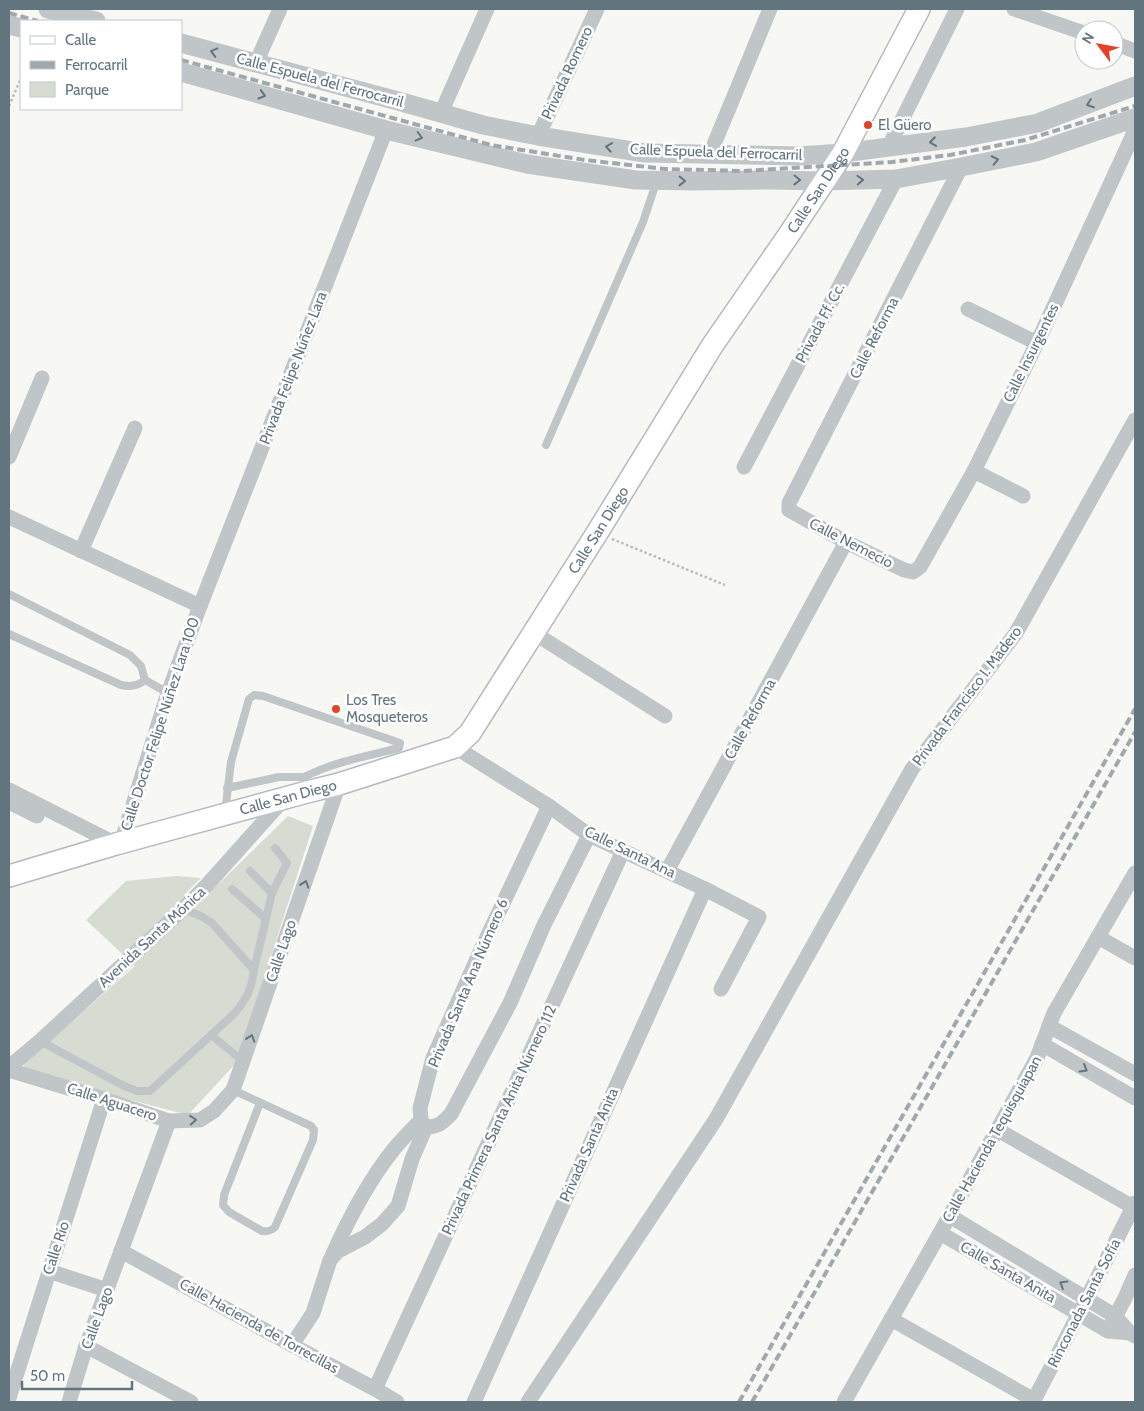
<svg xmlns="http://www.w3.org/2000/svg" width="1144" height="1411" font-family="Cabin,sans-serif">
<style>
.green{fill:#d7dcd3}
.lines{fill:none;stroke-linecap:round;stroke-linejoin:round}
.secondary-casing{stroke:#b3b9bd;stroke-width:24}
.path{stroke:#b8bcbf;stroke-width:2.5;stroke-dasharray:2.5 2.5;stroke-linecap:butt}
.service{stroke:#c0c5c8;stroke-width:8}
.minor{stroke:#c0c5c8;stroke-width:15}
.tertiary{stroke:#c0c5c8;stroke-width:19}
.secondary{stroke:#fff;stroke-width:21}
.rail{stroke:#9fa8ac;stroke-width:4;stroke-dasharray:8 4;stroke-linecap:butt}
.oneway{stroke:#62757f}
.poi-dot{fill:#e44227;stroke:#fff;stroke-width:2}
.labels{text-anchor:middle;stroke-width:5;stroke-linejoin:round;paint-order:stroke}
.street-label{font-size:15px;fill:#62757f;stroke:#fff}
.poi-label{font-size:15px;fill:#62757f;stroke:#fff;text-anchor:start}
</style>
<rect width="100%" height="100%" fill="#f7f7f4"/>
<path class="green" d="M288 816 313 826 237 1062 188 1115 27 1073 23 1064 135 966 86 920 126 881 176 876 201 878 184 895 196 906Z"/>
<g class="lines">
<defs>
<g id="secondary">
<path id="s1" d="M9 876 116 844 307 792 339 784 455 747 470 733 597 533 712 346 788 236 843 153 919 9"/>
</g>
</defs>
<use href="#secondary" class="secondary-casing"/>
<g class="path">
<path d="M9 106 21 78"/>
<path d="M612 539 725 585"/>
</g>
<g class="service">
<path d="M546 445 643 222 657 180"/>
<path d="M9 594 130 655 141 666 145 680 168 693"/>
<path d="M9 634 121 685C130 687 138 686 145 680"/>
<path d="M227 788 279 777H304"/>
<path d="M225 813 231 762 249 699 254 695 263 696 400 743 399 748C367 756 334 762 304 777L306 790"/>
<path d="M250 871 272 893"/>
<path d="M232 889 265 918"/>
<path d="M254 970 272 893 287 863 275 848"/>
<path d="M211 1035 243 1061"/>
<path d="M40 1041 122 1085 137 1091H150L235 1013C247 998 252 988 254 970L212 923 201 916 183 909"/>
<path d="M233 1090 311 1126 314 1130 313 1140 275 1227C271 1231 268 1232 262 1231L229 1212 223 1205 224 1195 260 1103"/>
</g>
<g class="minor">
<path d="M1014 9 1084 33"/>
<path d="M1114 43 1135 51"/>
<path d="M256 63 280 9"/>
<path d="M441 113 487 9"/>
<path d="M538 136 597 9"/>
<path d="M888 148 957 9"/>
<path d="M710 154 770 9"/>
<path d="M961 167 789 503V510L846 542 904 570 913 572 920 567 974 471 1037 343 1132 137 1135 127"/>
<path d="M968 309 1037 343"/>
<path d="M9 457 42 378"/>
<path d="M744 467 896 179"/>
<path d="M974 471 1023 496"/>
<path d="M9 517 200 606"/>
<path d="M81 551 135 428"/>
<path d="M534 633 665 716"/>
<path d="M455 747 549 806 589 835 705 889 759 917 721 989"/>
<path d="M9 790 116 844"/>
<path d="M9 802 37 816"/>
<path d="M121 843 168 693 200 606 386 130"/>
<path d="M667 871 846 542"/>
<path d="M1098 937 1135 958"/>
<path d="M1049 1026 1135 1074"/>
<path d="M1042 1044 1135 1098"/>
<path d="M9 1067 40 1041 183 909 207 885 284 799"/>
<path d="M9 1070 104 1099 169 1121 200 1120 214 1111 233 1090 339 784"/>
<path d="M426 1127C439 1127 442 1123 451 1114L510 1003 544 925 589 835"/>
<path d="M998 1130 1133 1207"/>
<path d="M950 1216 1115 1316 1130 1333"/>
<path d="M940 1233 1108 1331 1130 1333 1135 1336"/>
<path d="M121 1251 292 1345 375 1389 397 1402"/>
<path d="M332 1256C349 1218 368 1181 394 1149 403 1138 412 1129 421 1120"/>
<path d="M49 1271 107 1290"/>
<path d="M891 1319 1034 1400"/>
<path d="M1111 1325 1125 1298 1135 1275"/>
<path d="M292 1345 313 1313 330 1260 338 1251 365 1237 382 1224 398 1206 412 1159 426 1127 421 1120 420 1108 433 1058 480 952 549 806"/>
<path d="M86 1346 191 1402"/>
<path d="M375 1389 623 851"/>
<path d="M9 1398 104 1099"/>
<path d="M69 1402 86 1346 169 1121"/>
<path d="M474 1402 705 889"/>
<path d="M528 1402 716 1119 912 769 1016 633 1135 420"/>
<path d="M844 1402 940 1233 1037 1058 1054 1013 1135 873"/>
<path d="M1033 1402 1087 1298 1135 1203"/>
</g>
<g class="tertiary">
<path d="M48 9 96 21"/>
<path d="M9 25 21 28"/>
<path d="M181 43 398 101 483 125 538 136 645 153 798 156 843 153 966 137 1038 123 1135 86"/>
<path d="M181 72 386 130 527 164 636 180 695 181 770 180 825 181 896 179 961 167 1036 152 1135 118"/>
</g>
<use href="#secondary" class="secondary"/>
<g class="rail">
<path d="M9 13 38 21"/>
<path d="M181 60 491 145 585 160 665 169 743 171 892 162 950 155 1025 140 1135 106"/>
<path d="M739 1402 1135 709"/>
<path d="M752 1402 1135 732"/>
</g>
</g>
<defs><path id="oneway-chevron" d="M-2-3.5L2.5 0L-2 3.5" fill="none" stroke-width="1.6" stroke-linecap="round" stroke-linejoin="round" transform="scale(1.25)"/></defs>
<g class="oneway">
<use href="#oneway-chevron" transform="translate(214 52) rotate(-165)"/>
<use href="#oneway-chevron" transform="translate(262 95) rotate(16)"/>
<use href="#oneway-chevron" transform="translate(1090 104) rotate(160)"/>
<use href="#oneway-chevron" transform="translate(419 137) rotate(14)"/>
<use href="#oneway-chevron" transform="translate(933 142) rotate(172)"/>
<use href="#oneway-chevron" transform="translate(609 147) rotate(-171)"/>
<use href="#oneway-chevron" transform="translate(995 160) rotate(-12)"/>
<use href="#oneway-chevron" transform="translate(797 180) rotate(1)"/>
<use href="#oneway-chevron" transform="translate(860 180) rotate(-2)"/>
<use href="#oneway-chevron" transform="translate(682 181) rotate(1)"/>
<use href="#oneway-chevron" transform="translate(305 884) rotate(-71)"/>
<use href="#oneway-chevron" transform="translate(251 1038) rotate(-71)"/>
<use href="#oneway-chevron" transform="translate(1084 1069) rotate(30)"/>
<use href="#oneway-chevron" transform="translate(193 1120) rotate(-4)"/>
<use href="#oneway-chevron" transform="translate(1063 1284) rotate(-149)"/>
</g>
<g class="poi-dot">
<circle cx="868" cy="125" r="5"/>
<circle cx="336" cy="709" r="5"/>
</g>
<g class="labels">
<g class="street-label">
<text transform="translate(567 73) rotate(-65)" y="5">Privada Romero</text>
<text transform="translate(320 80) rotate(15)" y="5">Calle Espuela del Ferrocarril</text>
<text transform="translate(716 152) rotate(2)" y="5">Calle Espuela del Ferrocarril</text>
<text dy="5" stroke="none"><textPath href="#s1" startOffset="1130">Calle San Diego</textPath></text>
<text transform="translate(820 323) rotate(-62)" y="5">Privada Ff. Cc.</text>
<text transform="translate(874 338) rotate(-63)" y="5">Calle Reforma</text>
<text transform="translate(1031 353) rotate(-64)" y="5">Calle Insurgentes</text>
<text transform="translate(293 368) rotate(-69)" y="5">Privada Felipe Núñez Lara</text>
<text dy="5" stroke="none"><textPath href="#s1" startOffset="725">Calle San Diego</textPath></text>
<text transform="translate(851 543) rotate(27)" y="5">Calle Nemecio</text>
<text transform="translate(967 696) rotate(-53)" y="5">Privada Francisco I. Madero</text>
<text transform="translate(750 719) rotate(-61)" y="5">Calle Reforma</text>
<text transform="translate(160 724) rotate(-72)" y="5">Calle Doctor Felipe Núñez Lara 100</text>
<text dy="5" stroke="none"><textPath href="#s1" startOffset="290">Calle San Diego</textPath></text>
<text transform="translate(630 852) rotate(26)" y="5">Calle Santa Ana</text>
<text transform="translate(152 937) rotate(-43)" y="5">Avenida Santa Mónica</text>
<text transform="translate(281 951) rotate(-71)" y="5">Calle Lago</text>
<text transform="translate(468 983) rotate(-67)" y="5">Privada Santa Ana Número 6</text>
<text transform="translate(112 1102) rotate(18)" y="5">Calle Aguacero</text>
<text transform="translate(499 1120) rotate(-65)" y="5">Privada Primera Santa Anita Número 112</text>
<text transform="translate(992 1139) rotate(-61)" y="5">Calle Hacienda Tequisquiapan</text>
<text transform="translate(589 1145) rotate(-66)" y="5">Privada Santa Anita</text>
<text transform="translate(56 1248) rotate(-72)" y="5">Calle Río</text>
<text transform="translate(1008 1272) rotate(30)" y="5">Calle Santa Anita</text>
<text transform="translate(1084 1303) rotate(-63)" y="5">Rinconada Santa Sofía</text>
<text transform="translate(97 1318) rotate(-70)" y="5">Calle Lago</text>
<text transform="translate(259 1326) rotate(29)" y="5">Calle Hacienda de Torrecillas</text>
</g>
<g class="poi-label">
<text x="878" y="130">El Güero</text>
<text x="346" y="705">Los Tres<tspan x="346" dy="17">Mosqueteros</tspan></text>
</g>
</g>
<rect width="1144" height="1411" fill="none" stroke="#62757f" stroke-width="20"/>
<rect x="20" y="20" width="162" height="90" fill="#ffffff" stroke="#c0c8cc"/>
<rect x="30" y="36" width="25" height="8" fill="#ffffff" stroke="#c0c8cc"/>
<text x="65" y="45" font-size="15" fill="#62757f">Calle</text>
<rect x="30" y="61" width="25" height="8" fill="#9fa8ac" stroke="#c0c8cc"/>
<text x="65" y="70" font-size="15" fill="#62757f">Ferrocarril</text>
<rect x="30" y="82" width="25" height="15" fill="#d7dcd3" stroke="#c0c8cc"/>
<text x="65" y="95" font-size="15" fill="#62757f">Parque</text>
<g transform="translate(1099 45) rotate(302)"><circle r="24" fill="#ffffff" stroke="#c0c8cc"/>
<path d="M0-4L9 19L0 12L-9 19Z" fill="#e44227"/>
<text y="-8" font-size="14" font-weight="bold" text-anchor="middle" fill="#62757f">N</text>
</g>
<path d="M22 1381v8h110v-8" fill="none" stroke="#62757f" stroke-width="2.5"/>
<text x="30" y="1381" font-size="15" fill="#62757f" stroke="#ffffff" stroke-width="4" paint-order="stroke">50 m</text>
</svg>
